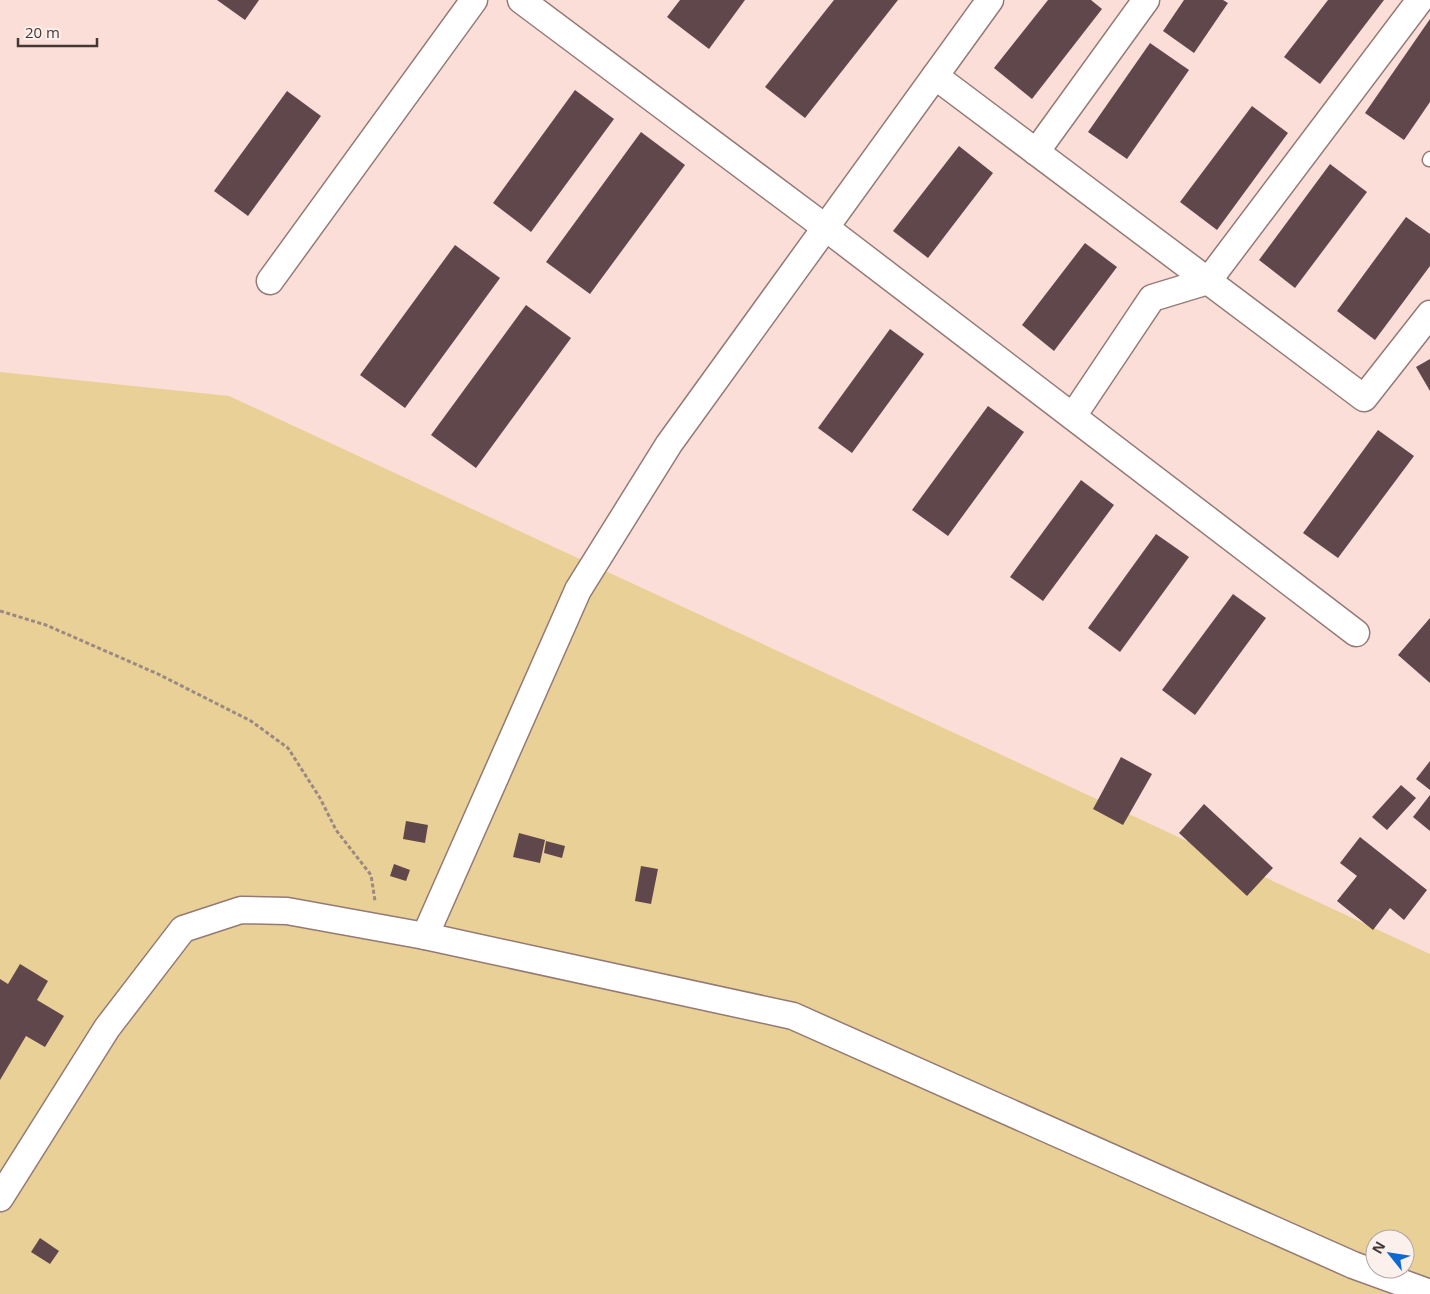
<svg xmlns="http://www.w3.org/2000/svg" width="1430" height="1294" font-family="'Open Sans',sans-serif">
<style>
.green{fill:#e9d096;fill-rule:evenodd}
.building{fill:#60474c}
.lines{fill:none;stroke-linecap:round;stroke-linejoin:round}
.service-casing{stroke:#947a74;stroke-width:15}
.minor-casing{stroke:#947a74;stroke-width:29}
.path{stroke:#9c8883;stroke-width:3;stroke-dasharray:4 2.5;stroke-linecap:butt}
.service{stroke:#fff;stroke-width:12}
.minor{stroke:#fff;stroke-width:26}
</style>
<rect width="100%" height="100%" fill="#fcded8"/>
<path class="green" d="M0 372 229 396 1430 954V1294H0ZM1375 1239H1405V1269H1375Z"/>
<g class="building">
<path d="M217 0H259L245 20Z"/>
<path d="M680 0H745L709 49 667 17Z"/>
<path d="M834 0H898L805 118 765 87Z"/>
<path d="M1048 0H1091L1102 9 1032 99 994 68Z"/>
<path d="M1184 0H1223L1228 3 1194 53 1163 31Z"/>
<path d="M1328 0H1384L1320 84 1284 57Z"/>
<path d="M1430 19V102L1404 140 1365 113Z"/>
<path d="M1150 43 1189 70 1127 159 1088 132Z"/>
<path d="M575 90 614 119 531 232 493 203Z"/>
<path d="M287 91 321 116 248 216 214 191Z"/>
<path d="M1252 106 1288 133 1217 230 1180 202Z"/>
<path d="M641 132 685 165 590 294 546 262Z"/>
<path d="M959 146 993 173 928 258 893 231Z"/>
<path d="M1330 164 1367 192 1295 288 1259 260Z"/>
<path d="M1406 217 1430 234V266L1375 340 1337 311Z"/>
<path d="M1085 243 1117 267 1054 351 1022 325Z"/>
<path d="M455 245 500 278 405 408 360 375Z"/>
<path d="M526 305 571 338 476 468 431 435Z"/>
<path d="M890 329 924 354 852 453 818 428Z"/>
<path d="M1430 359V391L1416 367Z"/>
<path d="M988 406 1024 432 948 536 912 510Z"/>
<path d="M1378 430 1414 456 1338 558 1303 533Z"/>
<path d="M1081 480 1114 505 1043 601 1010 577Z"/>
<path d="M1156 534 1189 557 1120 652 1088 628Z"/>
<path d="M1233 594 1266 618 1195 715 1162 690Z"/>
<path d="M1430 618V683L1398 655Z"/>
<path d="M1121 757 1152 774 1123 825 1093 809Z"/>
<path d="M1430 761V790L1416 779Z"/>
<path d="M1401 785 1416 798 1387 830 1372 817Z"/>
<path d="M1430 795V831L1413 817Z"/>
<path d="M1204 804 1273 868 1247 896 1179 833Z"/>
<path d="M406 821 428 825 425 843 403 839Z"/>
<path d="M519 833 545 840 540 863 513 857Z"/>
<path d="M1360 837 1427 890 1404 920 1390 908 1373 930 1337 901 1357 876 1340 863Z"/>
<path d="M546 841 565 846 562 858 544 853Z"/>
<path d="M394 864 410 870 406 881 390 876Z"/>
<path d="M641 866 658 869 651 904 635 901Z"/>
<path d="M20 964 48 981 37 1000 64 1016 45 1047 26 1036 0 1080V979L8 984Z"/>
<path d="M40 1238 59 1251 50 1264 31 1252Z"/>
</g>
<g class="lines">
<defs>
<path id="service" d="M1429 160 1430 158"/>
<g id="minor">
<path d="M521 0 826 228 1356 633"/>
<path d="M935 76 1364 398 1430 314"/>
<path d="M1036 152 1146 0"/>
<path d="M270 281 474 0"/>
<path d="M1073 416 1152 298 1208 281 1420 0"/>
<path d="M425 936 578 590 669 444 990 0"/>
<path d="M0 1198 107 1028 183 929 241 910 287 911 425 936 793 1016 1353 1265 1430 1293"/>
</g>
</defs>
<use href="#service" class="service-casing"/>
<use href="#minor" class="minor-casing"/>
<path class="path" d="M0 611 46 625 158 674 251 721 288 748 320 798 336 830 371 875 375 901"/>
<use href="#service" class="service"/>
<use href="#minor" class="minor"/>
</g>
<g transform="translate(1390 1254) rotate(300)"><circle r="24" fill="#fcf0ed" stroke="#b2a6a3"/>
<path d="M0-4L9 19L0 12L-9 19Z" fill="#0e68d1"/>
<text y="-8" font-size="14" font-weight="bold" text-anchor="middle" fill="#433835">N</text>
</g>
<path d="M18 38v8h79v-8" fill="none" stroke="#433835" stroke-width="2.5"/>
<text x="25" y="38" font-size="15" fill="#433835" stroke="#fcf0ed" stroke-width="4" paint-order="stroke">20 m</text>
</svg>
